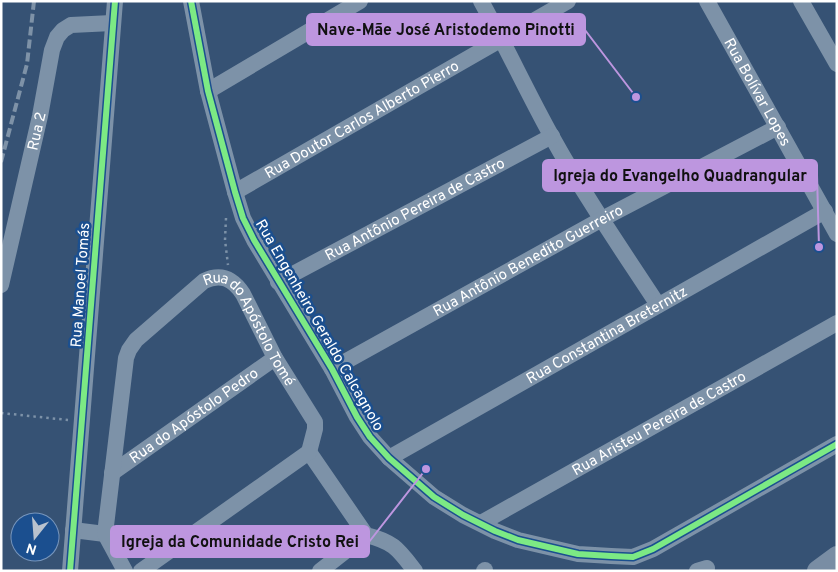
<svg xmlns="http://www.w3.org/2000/svg" width="838" height="572" font-family="Overpass,sans-serif">
<style>
.lines{fill:none;stroke-linecap:round;stroke-linejoin:round}
.path{stroke:#7d92a8;stroke-width:2.5;stroke-dasharray:2.5 4;stroke-linecap:butt}
.street{stroke:#7d92a8;stroke-width:16}
.secondary{stroke:#798da4;stroke-width:22}
.rail{stroke:#7e92a7;stroke-width:4;stroke-dasharray:9 4;stroke-linecap:butt}
.cycleway-casing{stroke:#1b4f8f;stroke-width:9}
.cycleway{stroke:#7ce984;stroke-width:6}
.labels{text-anchor:middle;stroke-width:5;stroke-linejoin:round;paint-order:stroke}
.street-label{font-size:15px;fill:#fff;stroke:#1b4f8f}
.leader{fill:none;stroke:#bd96df;stroke-width:2}
.callout-dot{fill:#bd96df;stroke:#1b4f8f;stroke-width:2}
.callout{fill:#bd96df;stroke:#bd96df;stroke-width:2}
.callout-label{font-size:16px;text-anchor:middle;font-weight:bold;fill:#111}
</style>
<rect width="100%" height="100%" fill="#365274"/>
<g class="lines">
<g class="path">
<path d="M226 218 225 240 228 265"/>
<path d="M1 413 68 420"/>
</g>
<g class="street">
<path d="M191 1 208 91 235 192 243 218 254 240 332 369 357 417 370 437 389 458 434 497 463 515 495 531 518 540 578 554 611 556 633 557 653 549 837 444"/>
<path d="M481 1C506 46 527 92 552 137 584 195 622 250 658 305"/>
<path id="s1" d="M707 1 837 234"/>
<path d="M801 1 837 64"/>
<path d="M208 91 360 1"/>
<path id="s2" d="M235 192 568 1"/>
<path id="s3" d="M278 282 552 136"/>
<path id="s4" d="M1 285 40 116 52 50 57 37 63 30 71 25 112 23"/>
<path id="s5" d="M332 369 602 219 778 127"/>
<path d="M309 452 366 535C394 542 398 549 415 571"/>
<path id="s6" d="M389 458 825 211"/>
<path id="s7" d="M112 473 275 358"/>
<path id="s8" d="M481 523 837 323"/>
<path d="M73 530 105 534"/>
<path d="M70 571 115 1"/>
<path id="s9" d="M125 571 105 534 126 358 129 350 136 340 204 281C221 273 233 279 243 294L275 358 315 422V429L309 452"/>
<path d="M141 571 309 452"/>
<path d="M320 571 366 535"/>
<path d="M484 571 485 570"/>
<path d="M697 571 707 568"/>
</g>
<path class="secondary" d="M818 571 837 557"/>
<path class="rail" d="M1 162 27 64 34 1"/>
<defs>
<g id="cycleway">
<path d="M191 1 208 91 235 192 243 218 254 240 332 369 357 417 370 437 389 458 434 497 463 515 495 531 518 540 578 554 611 556 633 557 653 549 837 444"/>
<path d="M70 571 115 1"/>
</g>
</defs>
<use href="#cycleway" class="cycleway-casing"/>
<use href="#cycleway" class="cycleway"/>
</g>
<g class="labels">
<g class="street-label">
<text dy="5" stroke="none"><textPath href="#s1" startOffset="104">Rua Bolívar Lopes</textPath></text>
<text dy="5" stroke="none"><textPath href="#s2" startOffset="146">Rua Doutor Carlos Alberto Pierro</textPath></text>
<text dy="5" stroke="none"><textPath href="#s4" startOffset="158">Rua 2</textPath></text>
<text dy="5" stroke="none"><textPath href="#s3" startOffset="155">Rua Antônio Pereira de Castro</textPath></text>
<text dy="5" stroke="none"><textPath href="#s5" startOffset="224">Rua Antônio Benedito Guerreiro</textPath></text>
<text transform="translate(80 285) rotate(-86)" y="5">Rua Manoel Tomás</text>
<text transform="translate(320 325) rotate(60)" y="5">Rua Engenheiro Geraldo Calcagnolo</text>
<text dy="5" stroke="none"><textPath href="#s6" startOffset="250">Rua Constantina Breternitz</textPath></text>
<text dy="5" stroke="none"><textPath href="#s9" startOffset="404">Rua do Apóstolo Tomé</textPath></text>
<text dy="5" stroke="none"><textPath href="#s7" startOffset="100">Rua do Apóstolo Pedro</textPath></text>
<text dy="5" stroke="none"><textPath href="#s8" startOffset="204">Rua Aristeu Pereira de Castro</textPath></text>
</g>
</g>
<path class="leader" d="M636 97L585 30M819 247L817 175M426 469L369 542"/>
<g class="callout-dot">
<circle cx="636" cy="97" r="5"/>
<circle cx="819" cy="247" r="5"/>
<circle cx="426" cy="469" r="5"/>
</g>
<g class="callout">
<rect x="307" y="14" width="278" height="31" rx="5"/>
<rect x="543" y="160" width="274" height="31" rx="5"/>
<rect x="111" y="526" width="258" height="31" rx="5"/>
</g>
<g class="callout-label">
<text x="446" y="35">Nave-Mãe José Aristodemo Pinotti</text>
<text x="680" y="181">Igreja do Evangelho Quadrangular</text>
<text x="240" y="547">Igreja da Comunidade Cristo Rei</text>
</g>
<rect width="838" height="572" fill="none" stroke="#ffffff" stroke-width="5"/>
<g transform="translate(35 537) rotate(197)"><circle r="24" fill="#1b4f8f" stroke="#7695bc"/>
<path d="M0-4L9 19L0 12L-9 19Z" fill="#b9c2ce"/>
<text y="-8" font-size="14" font-weight="bold" text-anchor="middle" fill="#ffffff">N</text>
</g>
</svg>
